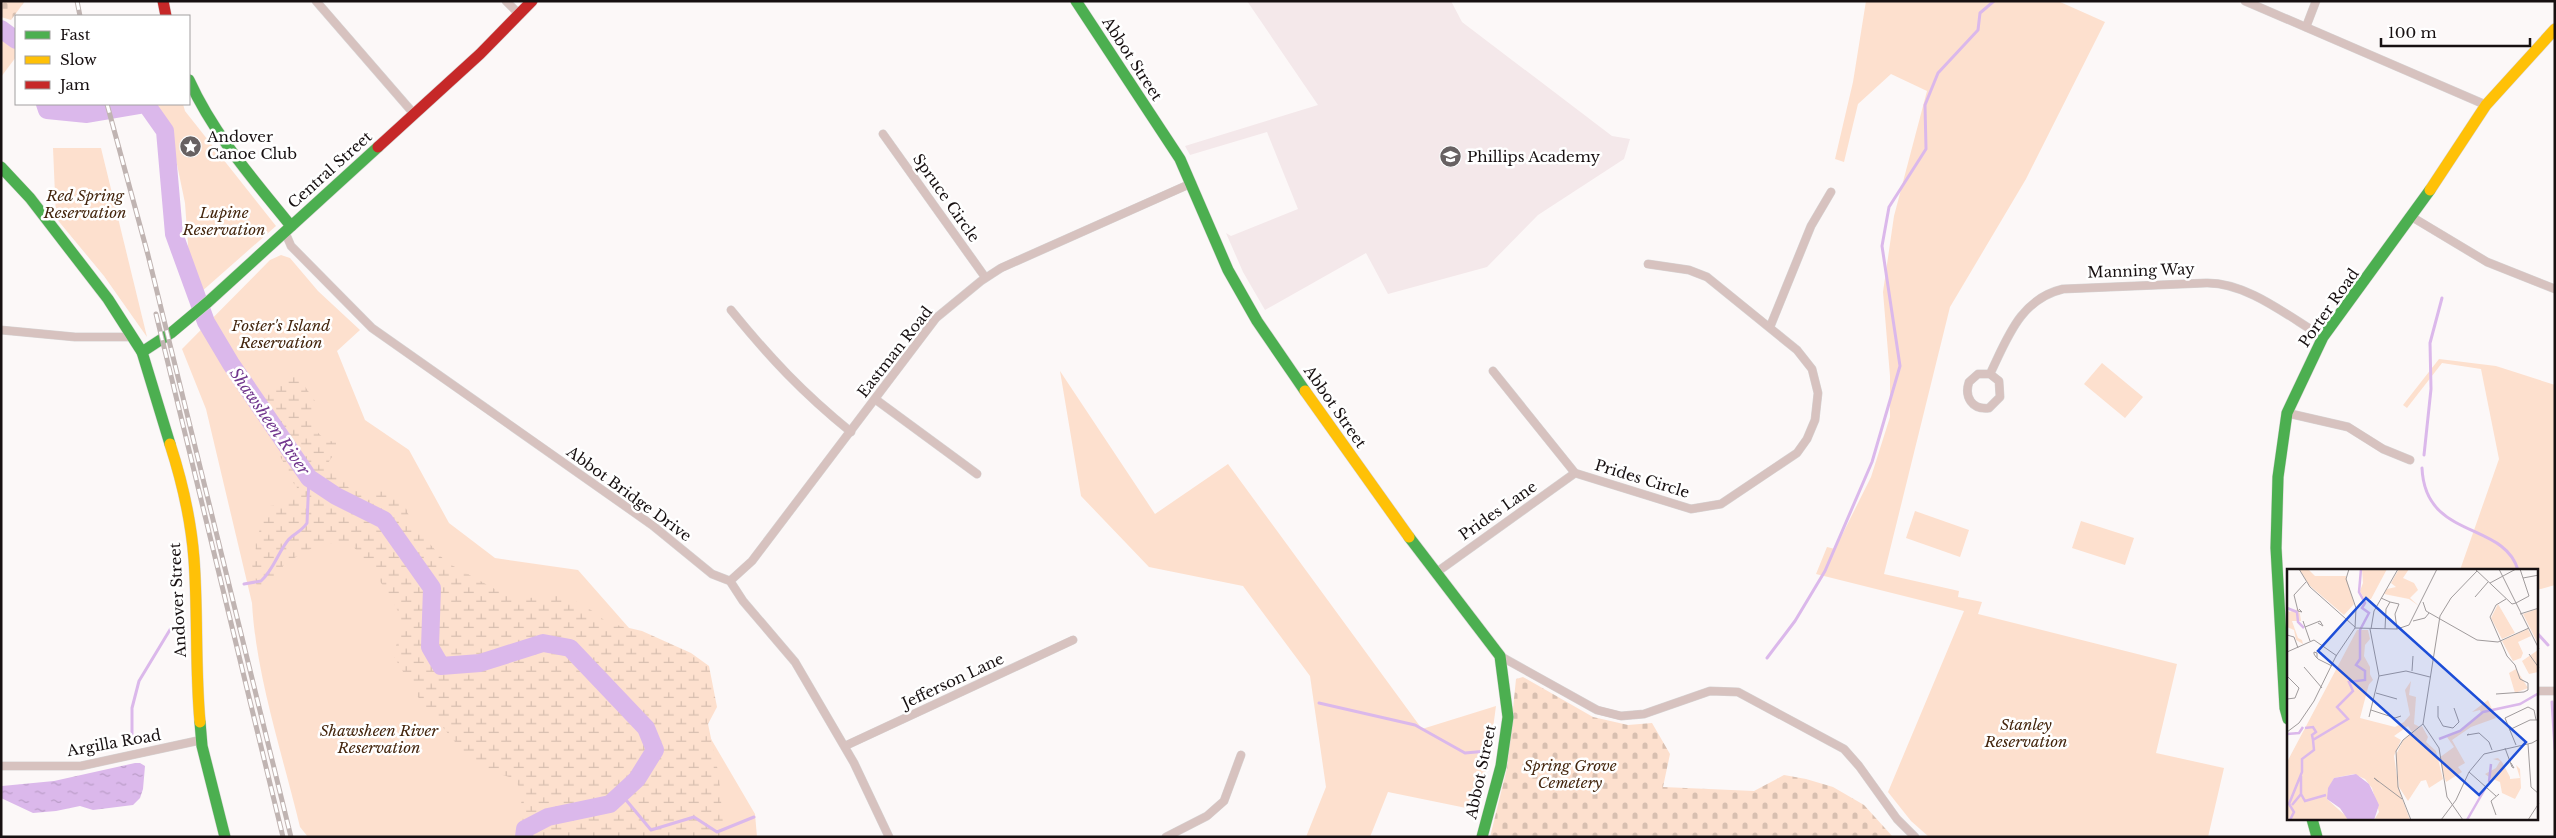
<svg xmlns="http://www.w3.org/2000/svg" width="2556" height="838" font-family="'Libre Baskerville',serif">
<style>
.built{fill:#f4e8ea}
.green{fill:#fde0ce}
.wetland{fill:url(#wetland-marsh)}
.cemetery{fill:url(#cemetery-stones)}
.water{fill:url(#water-ripples)}
.lines{fill:none;stroke-linecap:round;stroke-linejoin:round}
.stream{stroke:#dbb8eb;stroke-width:3}
.river{stroke:#dbb8eb;stroke-width:18}
.street-casing{stroke:#d7d4d4;stroke-width:9}
.fast-casing{stroke:#d7d4d4;stroke-width:12}
.slow-casing{stroke:#d7d4d4;stroke-width:12}
.jam-casing{stroke:#d7d4d4;stroke-width:12}
.street{stroke:#d7c2bf;stroke-width:8}
.fast{stroke:#4caf50;stroke-width:11}
.slow{stroke:#ffc107;stroke-width:11}
.jam{stroke:#c62828;stroke-width:11}
.rail-casing{stroke:#c0b4b2;stroke-width:5}
.rail{stroke:#fff;stroke-width:3;stroke-dasharray:9;stroke-linecap:butt}
.labels{text-anchor:middle;stroke-width:5;stroke-linejoin:round;paint-order:stroke}
.street-label{font-size:15px;fill:#171011;stroke:#fff}
.poi-label{font-size:15px;fill:#171011;stroke:#fff;text-anchor:start}
.park-label{font-size:15px;font-style:italic;fill:#44260e;stroke:#fff}
.water-label{font-size:16px;font-style:italic;fill:#72378e;stroke:#fff}
.inset-river{fill:none;stroke:#dbb8eb;stroke-width:2.5}
.inset-road{fill:none;stroke:#a09b9c;stroke-width:1}
.view{fill:#1d4ed8;fill-opacity:0.15;stroke:#1d4ed8;stroke-width:2.5}
.inset-edge{fill:none;stroke:#171011;stroke-width:2.5}
</style>
<defs>
<pattern id="wetland-marsh" width="20" height="14" patternUnits="userSpaceOnUse" patternTransform="scale(1.25)"><rect width="20" height="14" fill="#fde0ce"/><path d="M1 5h8M5 5V1M11 12h8M15 12V8" fill="none" stroke="#d8bfb0"/></pattern>
<pattern id="cemetery-stones" width="16" height="16" patternUnits="userSpaceOnUse" patternTransform="scale(1.25)"><rect width="16" height="16" fill="#fde0ce"/><path d="M2 7V4a2 2 0 0 1 4 0v3zM10 15v-3a2 2 0 0 1 4 0v3z" fill="#d8bfb0"/></pattern>
<pattern id="water-ripples" width="26" height="14" patternUnits="userSpaceOnUse" patternTransform="scale(1.25)"><rect width="26" height="14" fill="#dbb8eb"/><path d="M2 4q2-2 4 0t4 0M15 11q2-2 4 0t4 0" fill="none" stroke="#bb9dc8"/></pattern>
</defs>
<rect width="100%" height="100%" fill="#fcf8f8"/>
<path class="built" d="M1247 1H1451L1462 22 1612 136 1630 139 1624 159 1538 215 1487 267 1388 294 1366 253 1265 310 1243 272 1226 233 1231 236 1298 209 1267 132 1190 155 1185 146 1318 105Z"/>
<g class="green">
<path d="M1866 1H2058L2105 22 2026 179 1950 307 1884 574 1959 591 1958 597 1982 602 1978 614 2177 664 2156 753 2224 768 2208 837H1929L1911 821 1888 792 1964 611 1816 574 1827 547 1835 549 1871 477 1890 417V376L1883 292 1894 216 1927 91 1891 74 1858 104 1844 162 1835 159 1853 82Z"/>
<path d="M1 36 14 42 16 57 1 77Z"/>
<path d="M150 104H183L185 111 276 226 192 300 185 203 169 126Z"/>
<path d="M53 148H101L147 337 104 276 56 218Z"/>
<path d="M281 255 290 258 318 291 360 330 337 351 365 420 409 450 449 523 495 558 578 570 680 686 755 814 757 837H308L300 827C283 756 256 676 252 603L206 409 182 349 270 260Z"/>
<path d="M2439 359 2496 366 2555 385V585L2537 590V570H2460L2499 459 2481 369 2442 363 2407 408 2403 405Z"/>
<path d="M2102 363 2143 397 2125 418 2084 384Z"/>
<path d="M1060 371 1155 514 1228 464 1422 729 1496 706 1489 758 1476 810 1388 792 1370 837H1306L1326 787 1310 676 1243 586 1149 567 1081 496Z"/>
<path d="M1915 511 1969 530 1960 557 1906 538Z"/>
<path d="M2081 521 2134 538 2125 565 2072 548Z"/>
</g>
<path class="wetland" d="M297 375 315 401 309 420C316 431 322 441 336 442V451L328 463 334 472 341 476 349 488 395 493 403 500 412 524 446 562 502 593 529 598 564 595 591 610 608 623 642 631 691 653 709 666 717 707 708 724 719 776 724 837H529L520 813 522 797 516 779 489 771 469 759 418 697 393 655C396 645 402 631 401 621 400 605 360 552 348 541L318 545 285 563C281 571 266 587 257 587L251 560 256 554 255 536 259 533 261 517 270 506C285 504 293 504 297 487L288 477 287 469 254 408C266 394 278 380 297 375Z"/>
<g class="cemetery">
<path d="M1 1H25L11 20 1 17Z"/>
<path d="M1523 677 1593 717 1628 725 1652 723 1670 754 1663 787 1754 791 1784 775 1806 779 1833 787 1864 805 1893 837H1490L1507 768 1516 679Z"/>
</g>
<path class="water" d="M135 763H140L145 766 143 789 140 798 133 805 93 810 80 806 56 811 33 813 1 798 2 786 54 781Z"/>
<g class="lines">
<g class="stream">
<path d="M2424 455 2431 389 2430 343 2442 298"/>
<path d="M2422 468C2425 540 2504 521 2518 570"/>
<path d="M244 584 261 581C274 569 278 552 289 539 295 533 302 531 307 523L309 478"/>
<path d="M2537 633 2548 645"/>
<path d="M1767 658 1795 621 1825 571 1872 462 1900 366 1882 246 1889 207 1926 149 1925 105 1938 73 1978 30 1980 13 1994 1"/>
<path d="M2552 702 2555 749"/>
<path d="M1319 703 1415 725 1465 753 1487 751"/>
<path d="M132 738V708L139 681 171 628"/>
<path d="M621 794 651 830 694 817 717 832 754 817"/>
</g>
<g class="river">
<path d="M1 29 16 40"/>
<path d="M45 104 47 110 87 114 146 104 165 131 174 234 206 322 231 364 309 478 336 496 384 520 432 588 430 647 441 666 480 663 543 643 570 648 646 728 655 750 637 779 610 804 548 817 525 829 524 837"/>
</g>
<defs>
<g id="street">
<path d="M316 1 414 114"/>
<path d="M506 1 520 15"/>
<path d="M2245 1 2486 105"/>
<path d="M2306 27 2316 1"/>
<path d="M883 134 985 277"/>
<path d="M2412 217 2487 262 2555 289"/>
<path d="M285 232 291 246 372 328 652 525 712 574 730 581 743 601 795 662 854 763 889 837"/>
<path d="M731 310C770 358 803 393 851 432"/>
<path d="M1770 327 1811 226 1831 192"/>
<path d="M1 330 75 337H133"/>
<path d="M1493 371 1575 473 1691 509 1721 504 1797 453 1807 439 1815 420 1818 393 1812 369 1797 350 1707 277 1689 270 1648 264"/>
<path d="M1990 374 1999 381 2000 397 1989 408C1972 410 1964 397 1969 382L1978 374H1990C2007 339 2020 299 2063 289L2206 283C2247 282 2289 317 2323 337"/>
<path d="M875 399 977 474"/>
<path d="M2287 413 2348 427 2383 449 2410 460"/>
<path d="M1437 572 1575 473"/>
<path d="M730 581 752 561 936 318 981 281 1001 268 1192 183"/>
<path d="M1500 656 1597 710 1621 716 1644 714 1710 691 1738 692 1844 749 1859 766 1897 819 1915 837"/>
<path d="M2537 691H2555"/>
<path d="M845 746 1073 640"/>
<path d="M1 766H81L201 740"/>
<path d="M1166 837 1207 816 1224 801 1241 755"/>
</g>
<g id="fast">
<path d="M1076 1 1180 159 1228 270 1257 321 1305 391"/>
<path d="M189 80C214 135 253 179 291 226"/>
<path d="M1 167 30 198 108 299 142 352 170 444"/>
<path d="M142 352 171 333 208 302 378 147"/>
<path d="M1409 537 1500 656 1508 717 1501 766 1482 837"/>
<path d="M2288 719 2285 708 2276 548 2278 477 2287 413 2323 337 2430 190"/>
<path d="M200 722 202 746 225 837"/>
<path d="M2312 819 2317 837"/>
</g>
<g id="slow">
<path d="M2430 190 2486 105 2555 29"/>
<path d="M1305 391 1409 537"/>
<path d="M170 444C182 481 191 520 194 559 198 613 195 668 200 722"/>
</g>
<g id="jam">
<path d="M163 1 166 16"/>
<path d="M378 147 480 54 532 1"/>
</g>
</defs>
<use href="#street" class="street-casing"/>
<use href="#fast" class="fast-casing"/>
<use href="#slow" class="slow-casing"/>
<use href="#jam" class="jam-casing"/>
<use href="#street" class="street"/>
<use href="#fast" class="fast"/>
<use href="#slow" class="slow"/>
<use href="#jam" class="jam"/>
<defs>
<g id="rail">
<path d="M77 1 80 16"/>
<path d="M107 104 148 255 291 837"/>
<path d="M156 314 283 837"/>
</g>
</defs>
<use href="#rail" class="rail-casing"/>
<use href="#rail" class="rail"/>
</g>
<defs>
<symbol id="sight-disc" viewBox="-11 -11 22 22"><circle r="9.5" fill="#676162" stroke="#fff"/><path d="M0-6L1.8-2.2L6-1.7L2.9 1.2L3.7 5.4L0 3.3L-3.7 5.4L-2.9 1.2L-6-1.7L-1.8-2.2Z" fill="#fff"/></symbol>
<symbol id="school-disc" viewBox="-11 -11 22 22"><circle r="9.5" fill="#676162" stroke="#fff"/><path d="M0-5L7-2L0 1L-7-2ZM-4 1L0 2.5L4 1V4Q0 6-4 4Z" fill="#fff"/></symbol>
</defs>
<g fill-rule="evenodd">
<use href="#sight-disc" x="178" y="134" width="25" height="25"/>
<use href="#school-disc" x="1438" y="144" width="25" height="25"/>
</g>
<g class="labels">
<g class="street-label">
<text transform="translate(1132 59) rotate(57)" y="5">Abbot Street</text>
<text transform="translate(330 170) rotate(-42)" y="5">Central Street</text>
<text transform="translate(946 198) rotate(55)" y="5">Spruce Circle</text>
<text transform="translate(2141 271) rotate(-2)" y="5">Manning Way</text>
<text transform="translate(2329 308) rotate(-55)" y="5">Porter Road</text>
<text transform="translate(895 352) rotate(-52)" y="5">Eastman Road</text>
<text transform="translate(1335 407) rotate(55)" y="5">Abbot Street</text>
<text transform="translate(1642 479) rotate(17)" y="5">Prides Circle</text>
<text transform="translate(629 494) rotate(36)" y="5">Abbot Bridge Drive</text>
<text transform="translate(1498 511) rotate(-35)" y="5">Prides Lane</text>
<text transform="translate(178 600) rotate(-93)" y="5">Andover Street</text>
<text transform="translate(953 681) rotate(-25)" y="5">Jefferson Lane</text>
<text transform="translate(114 743) rotate(-10)" y="5">Argilla Road</text>
<text transform="translate(1481 772) rotate(-78)" y="5">Abbot Street</text>
</g>
<g class="poi-label">
<text x="207" y="142">Andover<tspan x="207" dy="17">Canoe Club</tspan></text>
<text x="1467" y="162">Phillips Academy</text>
</g>
<g class="park-label">
<text x="85" y="201">Red Spring<tspan x="85" dy="17">Reservation</tspan></text>
<text x="224" y="218">Lupine<tspan x="224" dy="17">Reservation</tspan></text>
<text x="281" y="331">Foster's Island<tspan x="281" dy="17">Reservation</tspan></text>
<text x="2026" y="730">Stanley<tspan x="2026" dy="17">Reservation</tspan></text>
<text x="379" y="736">Shawsheen River<tspan x="379" dy="17">Reservation</tspan></text>
<text x="1570" y="771">Spring Grove<tspan x="1570" dy="17">Cemetery</tspan></text>
</g>
<g class="water-label">
<text transform="translate(270 421) rotate(55)" y="6">Shawsheen River</text>
</g>
</g>
<g transform="translate(2287 569)">
<rect width="251" height="251" fill="#fcf8f8"/>
<path d="M12 0H21L28 7H59L67 35 57 46 22 16ZM112 0H122L116 9 127 14 131 21 123 29 132 37 122 30 97 25 100 20 109 18 104 14ZM211 35 228 64 215 70 204 49ZM0 38 2 43 11 40 13 45 14 52H5L11 69 15 71 16 75 9 71 7 61 0 58ZM250 40 252 43 251 75 236 45ZM241 60 244 67 231 73 236 84 234 89 226 92 215 72ZM70 61H81L83 70 78 76 77 87 83 98V111L73 149 108 158 117 153 123 146 118 121 124 112 122 126 129 128 127 155 133 158 125 163 121 157 107 167 114 171 107 187 112 221 123 251H87L92 243 85 219 78 210 67 205 47 209 41 221 40 230 63 251H0V193ZM251 81V103L242 105 235 92ZM229 100 241 119 228 124 222 104ZM201 131 209 149 184 158 165 171 178 194 171 198 175 203 159 213 152 189 167 178 160 168 174 162 194 144 193 141 185 143ZM211 189 215 193 223 208V210L233 209 229 196 233 200 234 219 228 230 215 224 213 213 206 210 204 214 205 210 198 205 209 199 213 192 206 190Z" fill="#fde0ce"/>
<path d="M72 69 76 70 73 78 75 90 86 111 73 125 70 136 64 133 58 145 51 138 66 122 62 113 67 107 66 97 70 83 62 81 70 77ZM49 137 63 148 64 156 52 163 44 177 32 183 40 198 31 213V221L40 224 49 208 58 221 61 251 53 239 40 229 32 227 13 241 14 251H0L3 240 7 242 2 235 16 195H7L5 189 7 185 16 187 25 172 21 167 27 163 28 168 32 165 35 151ZM18 200 26 210 19 227 15 209Z" fill="#fde0ce" fill-rule="evenodd"/>
<path d="M75 0H100L84 30 78 31 73 22 76 14ZM135 157 141 168 139 173 149 182 156 210 142 219 139 211 134 212 121 232 112 218 109 186 116 171Z" fill="#fde0ce"/>
<path d="M69 205 82 215 92 236 87 251H61L53 239 40 230 41 219 47 209Z" fill="#dbb8eb"/>
<path class="inset-river" d="M0 39 10 43 11 53 17 59M18 159 26 158 29 163 25 166 26 171M0 165 12 164 16 158M152 170 173 162 196 143 233 135 252 124M202 213 204 195M14 225 18 232 39 226M5 236 14 225V207M3 251 7 243 2 235 15 203V190L27 181 26 171 61 150 50 138 66 122 62 113 78 111V102L69 96 73 90V61L82 44 75 39 78 34 72 23 74 0M180 251 199 218"/>
<path class="inset-road" d="M12 0 23 18 68 58M188 0 225 35 229 34M212 0 252 80M236 9 252 6M203 14 229 0M188 28 201 13M94 29 103 33 99 40 98 60M219 30 209 36 203 48 220 87 228 96 233 110 241 114M103 33 112 35 108 45 110 60M136 33 139 42 190 71 211 73 242 59M229 34 242 27 233 0M12 40 15 43 11 42 7 26 19 13M233 45 252 39M16 52 23 72M126 52 138 49 142 44M18 58 33 52 36 57 31 54M68 59 110 60 122 56 150 0M84 60 87 42 111 0M0 66 7 68 11 79M0 83 27 71 50 87M242 85 252 99M30 89V84L27 83V85L29 88 31 90 45 97M17 98 35 119M125 102 126 87M0 107 12 119 8 129 0 130M92 107 119 102 143 108M89 124 110 130M209 125 237 123 241 121V114M151 137V148L156 157 166 159 172 153 167 139M84 141 108 149 114 147M82 148 92 107 83 60M136 155 152 179 160 228 176 251M222 161 243 151H252M0 163 12 154 27 132 49 87 68 59 69 39 59 10 62 0M182 165 180 166 192 164 202 173 205 181M241 175 244 218 252 225M229 176 218 149 241 138 247 141 249 151M218 179 225 198 227 199 224 194M182 203 209 227M92 213 87 209 115 230M209 246 204 232 212 225M124 251 111 218 109 182 116 171 136 155 153 47 164 29 190 2M154 251 169 231 182 203 197 185 245 174 252 170M241 251 252 234"/>
<path class="view" d="M79 29 239 173 192 226 31 82Z"/>
<rect width="251" height="251" class="inset-edge"/>
</g>
<rect width="2556" height="838" fill="none" stroke="#171011" stroke-width="5"/>
<rect x="15" y="15" width="175" height="90" fill="#ffffff" stroke="#a29fa0"/>
<rect x="25" y="31" width="25" height="8" fill="#4caf50" stroke="#a29fa0"/>
<text x="60" y="40" font-size="15" fill="#171011">Fast</text>
<rect x="25" y="56" width="25" height="8" fill="#ffc107" stroke="#a29fa0"/>
<text x="60" y="65" font-size="15" fill="#171011">Slow</text>
<rect x="25" y="81" width="25" height="8" fill="#c62828" stroke="#a29fa0"/>
<text x="60" y="90" font-size="15" fill="#171011">Jam</text>
<path d="M2381 38v8h149v-8" fill="none" stroke="#171011" stroke-width="2.5"/>
<text x="2388" y="38" font-size="15" fill="#171011" stroke="#ffffff" stroke-width="4" paint-order="stroke">100 m</text>
</svg>
